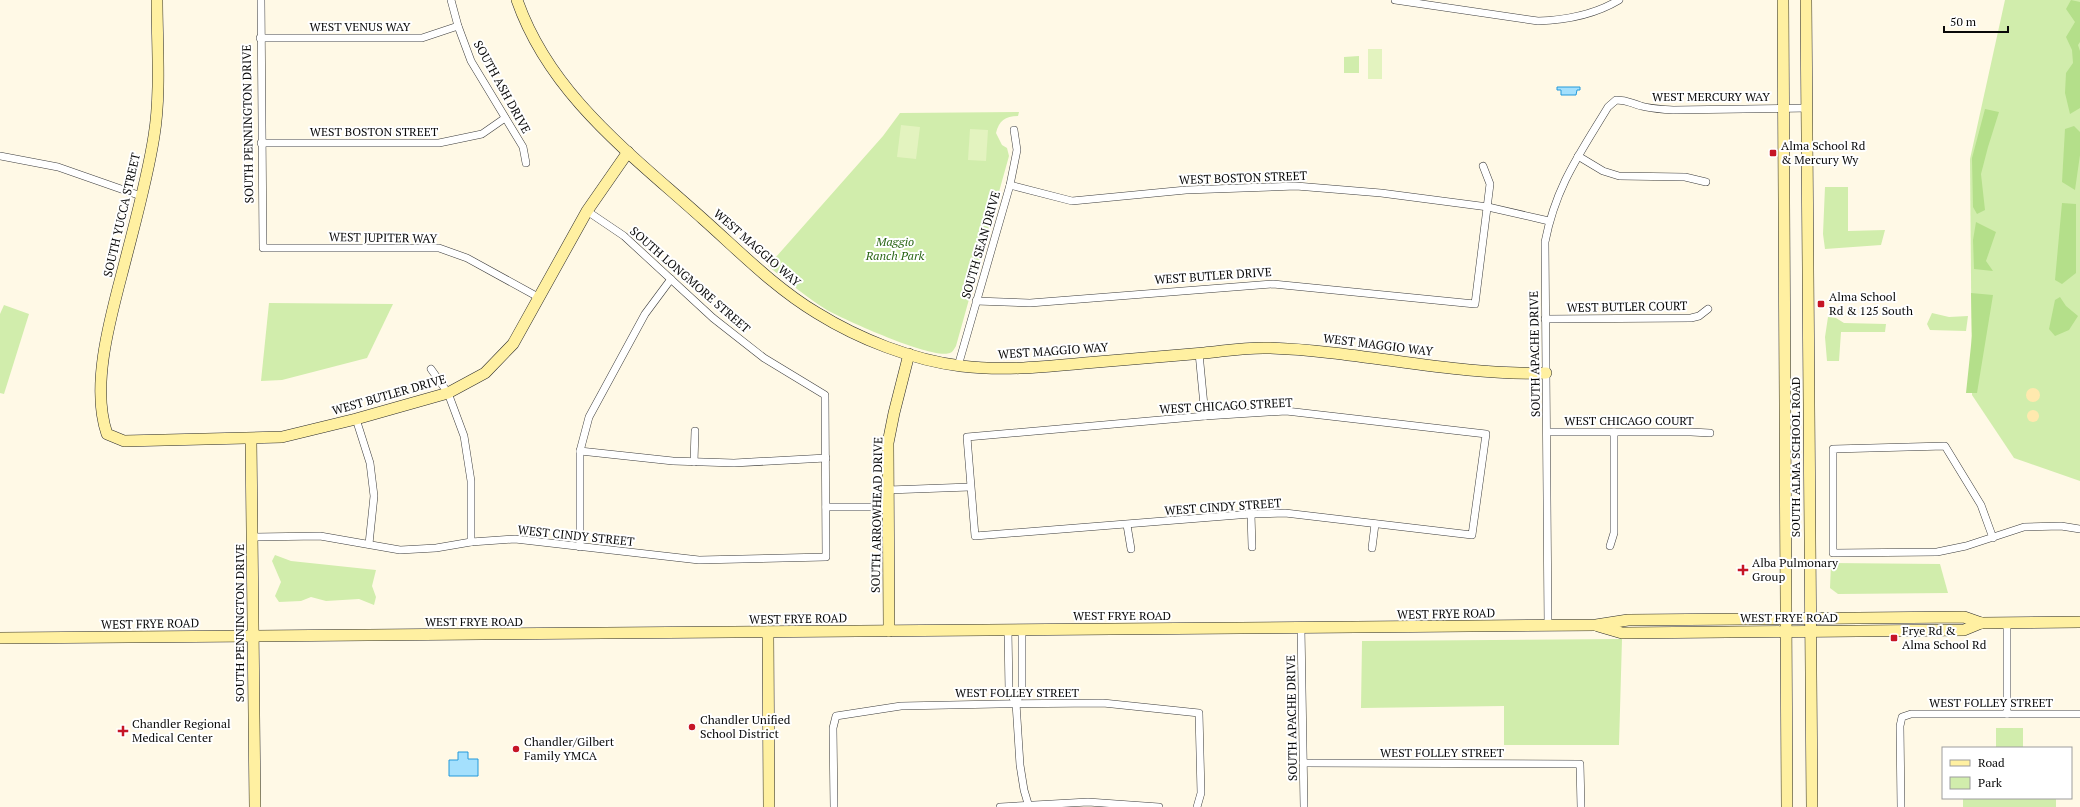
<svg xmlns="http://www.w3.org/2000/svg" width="2080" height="807" font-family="'PT Serif',serif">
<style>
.green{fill:#d1edac}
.forest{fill:#b4df8a}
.sand{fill:#ffe9ae}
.pitch{fill:#e3f3bf}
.water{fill:#a4e0fd;stroke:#249adb}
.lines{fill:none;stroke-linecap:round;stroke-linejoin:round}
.street-casing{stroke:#3c3c3c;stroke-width:8}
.secondary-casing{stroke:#2b2b2b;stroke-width:12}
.street{stroke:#fff;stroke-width:7}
.secondary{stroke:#fff0a1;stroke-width:11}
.poi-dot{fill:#c61526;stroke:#fff;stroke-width:1.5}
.labels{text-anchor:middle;stroke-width:4;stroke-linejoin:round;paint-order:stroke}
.street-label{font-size:12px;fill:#090909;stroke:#fff}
.poi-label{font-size:12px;fill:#090909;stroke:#fff;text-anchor:start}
.park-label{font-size:12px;font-style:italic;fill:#2a6615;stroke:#fff}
</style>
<rect width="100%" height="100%" fill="#fff9e6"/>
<g class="green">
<path d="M2005 0H2080V481L2014 458 1972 395 1970 159Z"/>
<path d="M1359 56V73H1344V57Z"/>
<path d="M1019 112 1018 116C1005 116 999 121 996 133L1002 145 1007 148 1009 156 956 346C954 349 953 352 950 353 933 360 845 320 827 310 806 297 787 281 768 266L883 136 900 113Z"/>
<path d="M1825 187H1848V231L1885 230 1881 245 1825 249 1823 234Z"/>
<path d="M269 303 393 304 367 358 282 380 261 381Z"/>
<path d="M4 305 29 314 4 394 0 393V314Z"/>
<path d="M1932 313 1949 317 1968 316 1966 331 1930 330 1927 324Z"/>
<path d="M1828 317 1836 318 1844 323 1886 324 1885 332H1841L1839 361H1827L1825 337Z"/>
<path d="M275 555 291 561 376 570 372 586 376 597 374 605 359 599 326 601 311 597 301 601 279 602 275 596 281 582 272 561Z"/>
<path d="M1831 563 1940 564 1948 593 1838 594 1830 588Z"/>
<path d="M1622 639 1619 745H1504V706L1361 708 1362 641Z"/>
<rect x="1996" y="728" width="27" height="20"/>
<rect x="1963" y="798" width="93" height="9"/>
</g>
<g class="forest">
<path d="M2071 0 2080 2V42L2078 45 2080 51V108L2070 114 2065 93 2066 73 2073 63 2072 50 2066 37 2075 22 2066 9Z"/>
<path d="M1985 109 1999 112 1988 147 1981 174 1985 210 1977 214 1973 207 1972 158Z"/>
<path d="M2074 126 2080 132V155L2075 190 2062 182 2065 129Z"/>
<path d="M2062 203 2076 204V273L2062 284 2055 280Z"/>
<path d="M1976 222 1996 232 1986 261 1993 271 1974 269 1973 240Z"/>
<path d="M1971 293 1993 295 1977 393H1966L1972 336Z"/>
<path d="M2060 297 2066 306 2078 316 2069 330 2055 336 2049 329 2055 300Z"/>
</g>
<g class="sand">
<circle cx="2033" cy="395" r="7"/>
<circle cx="2033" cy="416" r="6"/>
</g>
<g class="pitch">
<rect x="1368" y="49" width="14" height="30"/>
<path d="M901 125 920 127 916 159 897 157Z"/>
<path d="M970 129 988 130 986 161 968 160Z"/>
</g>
<g class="water">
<path d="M1557 87H1580V90H1577L1576 95H1561V90H1557Z"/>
<path d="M458 752H468V759H478V776H449V760H458Z"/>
</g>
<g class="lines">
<defs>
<g id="street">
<path d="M261 0 263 248H439L467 258 538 297"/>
<path d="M451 0 458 26 471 61 523 147 526 163"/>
<path d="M1395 0 1538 21C1567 20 1594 15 1619 0"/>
<path d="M260 38H422L458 26"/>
<path d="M261 143H439L482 134 505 118"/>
<path d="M0 156 58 167 141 196"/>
<path d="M1578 156 1603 171 1619 176 1685 177 1706 182"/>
<path d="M1010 185 1072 201 1186 190 1296 186 1381 193 1488 207 1549 221"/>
<path d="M976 301 1030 303 1273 284 1475 304 1490 184 1483 166"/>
<path d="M1545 319 1691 318 1699 316 1708 309"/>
<path d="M1199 353 1205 416"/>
<path d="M958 366 1010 185 1017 150 1014 130"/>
<path d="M431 369 448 393 464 436 471 481V542"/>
<path d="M1286 411 1486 434 1472 535 1285 513 1251 514 975 536 967 437 1205 416Z"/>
<path d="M356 419 370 463 374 496 369 544"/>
<path d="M1547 432H1691L1710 433"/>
<path d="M580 451 673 461 734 463 826 458"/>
<path d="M694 462 695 431"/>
<path d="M888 490 970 487"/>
<path d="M826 507H887"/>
<path d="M1251 514 1252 547"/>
<path d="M1127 525 1131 549"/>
<path d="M252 537 320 536 400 550 436 548 471 542 515 539 699 560 826 557 825 395 764 358 713 318 624 236 587 211"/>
<path d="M1993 538 1981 505 1945 446 1833 449V553L1937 552 1966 546 2024 527 2061 526 2080 529"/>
<path d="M1610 546 1614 533V432"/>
<path d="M580 547V451L589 417 645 314 671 279"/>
<path d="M1372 548 1375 524"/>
<path d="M2007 623V714"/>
<path d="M1548 626 1545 242C1556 186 1579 155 1608 107L1616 100C1628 100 1630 103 1641 106 1651 109 1662 109 1673 110L1808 108"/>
<path d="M1301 628 1304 807"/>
<path d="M1008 630 1009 691 1016 703 1020 765 1024 790 1029 807"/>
<path d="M1016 703 1022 691V630"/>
<path d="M1303 763 1580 764 1581 807"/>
<path d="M834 807 833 728 836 716 901 706 998 704 1103 703 1199 713 1201 793 1197 807"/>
<path d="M1000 807 1088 802 1159 807"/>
<path d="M1901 807 1900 726 1902 717 1911 714H2080"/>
</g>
<g id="secondary">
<path d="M157 0C157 43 161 94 154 136 148 175 137 215 127 254 114 306 89 382 107 434L124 441 282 437 356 419 448 393 485 373 513 344 587 211 628 152"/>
<path d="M517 0C550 95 631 154 703 219 739 251 775 288 817 313 859 339 912 360 961 366 1003 371 1044 367 1085 363 1125 360 1164 356 1204 353 1225 351 1247 347 1269 348 1362 351 1454 376 1546 373"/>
<path d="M1783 0 1787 807"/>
<path d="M1806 0 1812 807"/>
<path d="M251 439 255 807"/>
<path d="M1598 626 1622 633 1964 630 1981 623 2080 622"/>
<path d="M889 631 888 443 894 413 909 354"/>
<path d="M768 632 769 807"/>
<path d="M0 638 1596 625 1628 620 1964 617 1981 623"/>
</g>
</defs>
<use href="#street" class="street-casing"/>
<use href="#secondary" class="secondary-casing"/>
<use href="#street" class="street"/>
<use href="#secondary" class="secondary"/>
</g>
<g class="poi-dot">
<rect x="1769" y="149" width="8" height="8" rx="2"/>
<rect x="1817" y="300" width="8" height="8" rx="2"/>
<path d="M1741 564h4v4h4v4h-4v4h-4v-4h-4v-4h4z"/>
<rect x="1890" y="634" width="8" height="8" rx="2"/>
<circle cx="692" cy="727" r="4"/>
<path d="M121 725h4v4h4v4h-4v4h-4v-4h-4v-4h4z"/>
<circle cx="516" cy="749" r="4"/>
</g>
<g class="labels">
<g class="street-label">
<text x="360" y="31">WEST VENUS WAY</text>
<text transform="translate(502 87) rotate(61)" y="4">SOUTH ASH DRIVE</text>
<text x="1711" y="101">WEST MERCURY WAY</text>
<text transform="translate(248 124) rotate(-91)" y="4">SOUTH PENNINGTON DRIVE</text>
<text x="374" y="136">WEST BOSTON STREET</text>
<text transform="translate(1243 178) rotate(-2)" y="4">WEST BOSTON STREET</text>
<text transform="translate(122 215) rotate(-77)" y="4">SOUTH YUCCA STREET</text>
<text transform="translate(383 238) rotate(1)" y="4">WEST JUPITER WAY</text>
<text transform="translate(981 245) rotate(-74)" y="4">SOUTH SEAN DRIVE</text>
<text transform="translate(757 248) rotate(41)" y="4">WEST MAGGIO WAY</text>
<text transform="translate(1213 276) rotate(-4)" y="4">WEST BUTLER DRIVE</text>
<text transform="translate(690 280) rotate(41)" y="4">SOUTH LONGMORE STREET</text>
<text transform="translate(1627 307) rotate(-1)" y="4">WEST BUTLER COURT</text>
<text transform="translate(1378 345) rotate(7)" y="4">WEST MAGGIO WAY</text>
<text transform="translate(1053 351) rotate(-4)" y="4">WEST MAGGIO WAY</text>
<text transform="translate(1535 354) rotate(-91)" y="4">SOUTH APACHE DRIVE</text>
<text transform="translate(389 395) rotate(-16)" y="4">WEST BUTLER DRIVE</text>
<text transform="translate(1226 406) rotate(-3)" y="4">WEST CHICAGO STREET</text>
<text x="1629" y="425">WEST CHICAGO COURT</text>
<text transform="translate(1796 457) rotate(-90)" y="4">SOUTH ALMA SCHOOL ROAD</text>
<text transform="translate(1223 507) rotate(-4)" y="4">WEST CINDY STREET</text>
<text transform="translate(877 515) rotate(-89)" y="4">SOUTH ARROWHEAD DRIVE</text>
<text transform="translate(576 536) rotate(6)" y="4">WEST CINDY STREET</text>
<text transform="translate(1446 614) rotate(-1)" y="4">WEST FRYE ROAD</text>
<text x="1122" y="620">WEST FRYE ROAD</text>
<text x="1789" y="622">WEST FRYE ROAD</text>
<text transform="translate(798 619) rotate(-1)" y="4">WEST FRYE ROAD</text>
<text x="474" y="626">WEST FRYE ROAD</text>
<text transform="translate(240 623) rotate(-90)" y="4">SOUTH PENNINGTON DRIVE</text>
<text transform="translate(150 624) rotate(-1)" y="4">WEST FRYE ROAD</text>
<text x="1017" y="697">WEST FOLLEY STREET</text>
<text x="1991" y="707">WEST FOLLEY STREET</text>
<text transform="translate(1292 718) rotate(-91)" y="4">SOUTH APACHE DRIVE</text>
<text x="1442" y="757">WEST FOLLEY STREET</text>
</g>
<g class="poi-label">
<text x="1781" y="150">Alma School Rd<tspan x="1781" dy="14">&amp; Mercury Wy</tspan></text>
<text x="1829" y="301">Alma School<tspan x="1829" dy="14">Rd &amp; 125 South</tspan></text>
<text x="1752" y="567">Alba Pulmonary<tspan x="1752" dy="14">Group</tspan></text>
<text x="1902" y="635">Frye Rd &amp;<tspan x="1902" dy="14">Alma School Rd</tspan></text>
<text x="700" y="724">Chandler Unified<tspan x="700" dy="14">School District</tspan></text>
<text x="132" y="728">Chandler Regional<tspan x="132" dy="14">Medical Center</tspan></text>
<text x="524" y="746">Chandler/Gilbert<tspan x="524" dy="14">Family YMCA</tspan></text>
</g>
<g class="park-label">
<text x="895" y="246">Maggio<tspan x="895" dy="14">Ranch Park</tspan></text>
</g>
</g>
<rect x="1942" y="747" width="130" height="52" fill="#ffffff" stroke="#9d9d9d"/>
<rect x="1950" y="760" width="20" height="6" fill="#fff0a1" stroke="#9d9d9d"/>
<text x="1978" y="767" font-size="12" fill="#090909">Road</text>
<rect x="1950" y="777" width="20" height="12" fill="#d1edac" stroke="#9d9d9d"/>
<text x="1978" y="787" font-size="12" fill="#090909">Park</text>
<path d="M1944 26v6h64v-6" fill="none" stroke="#090909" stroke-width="2"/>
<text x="1950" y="26" font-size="12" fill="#090909" stroke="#ffffff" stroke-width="3" paint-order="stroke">50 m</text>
</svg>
